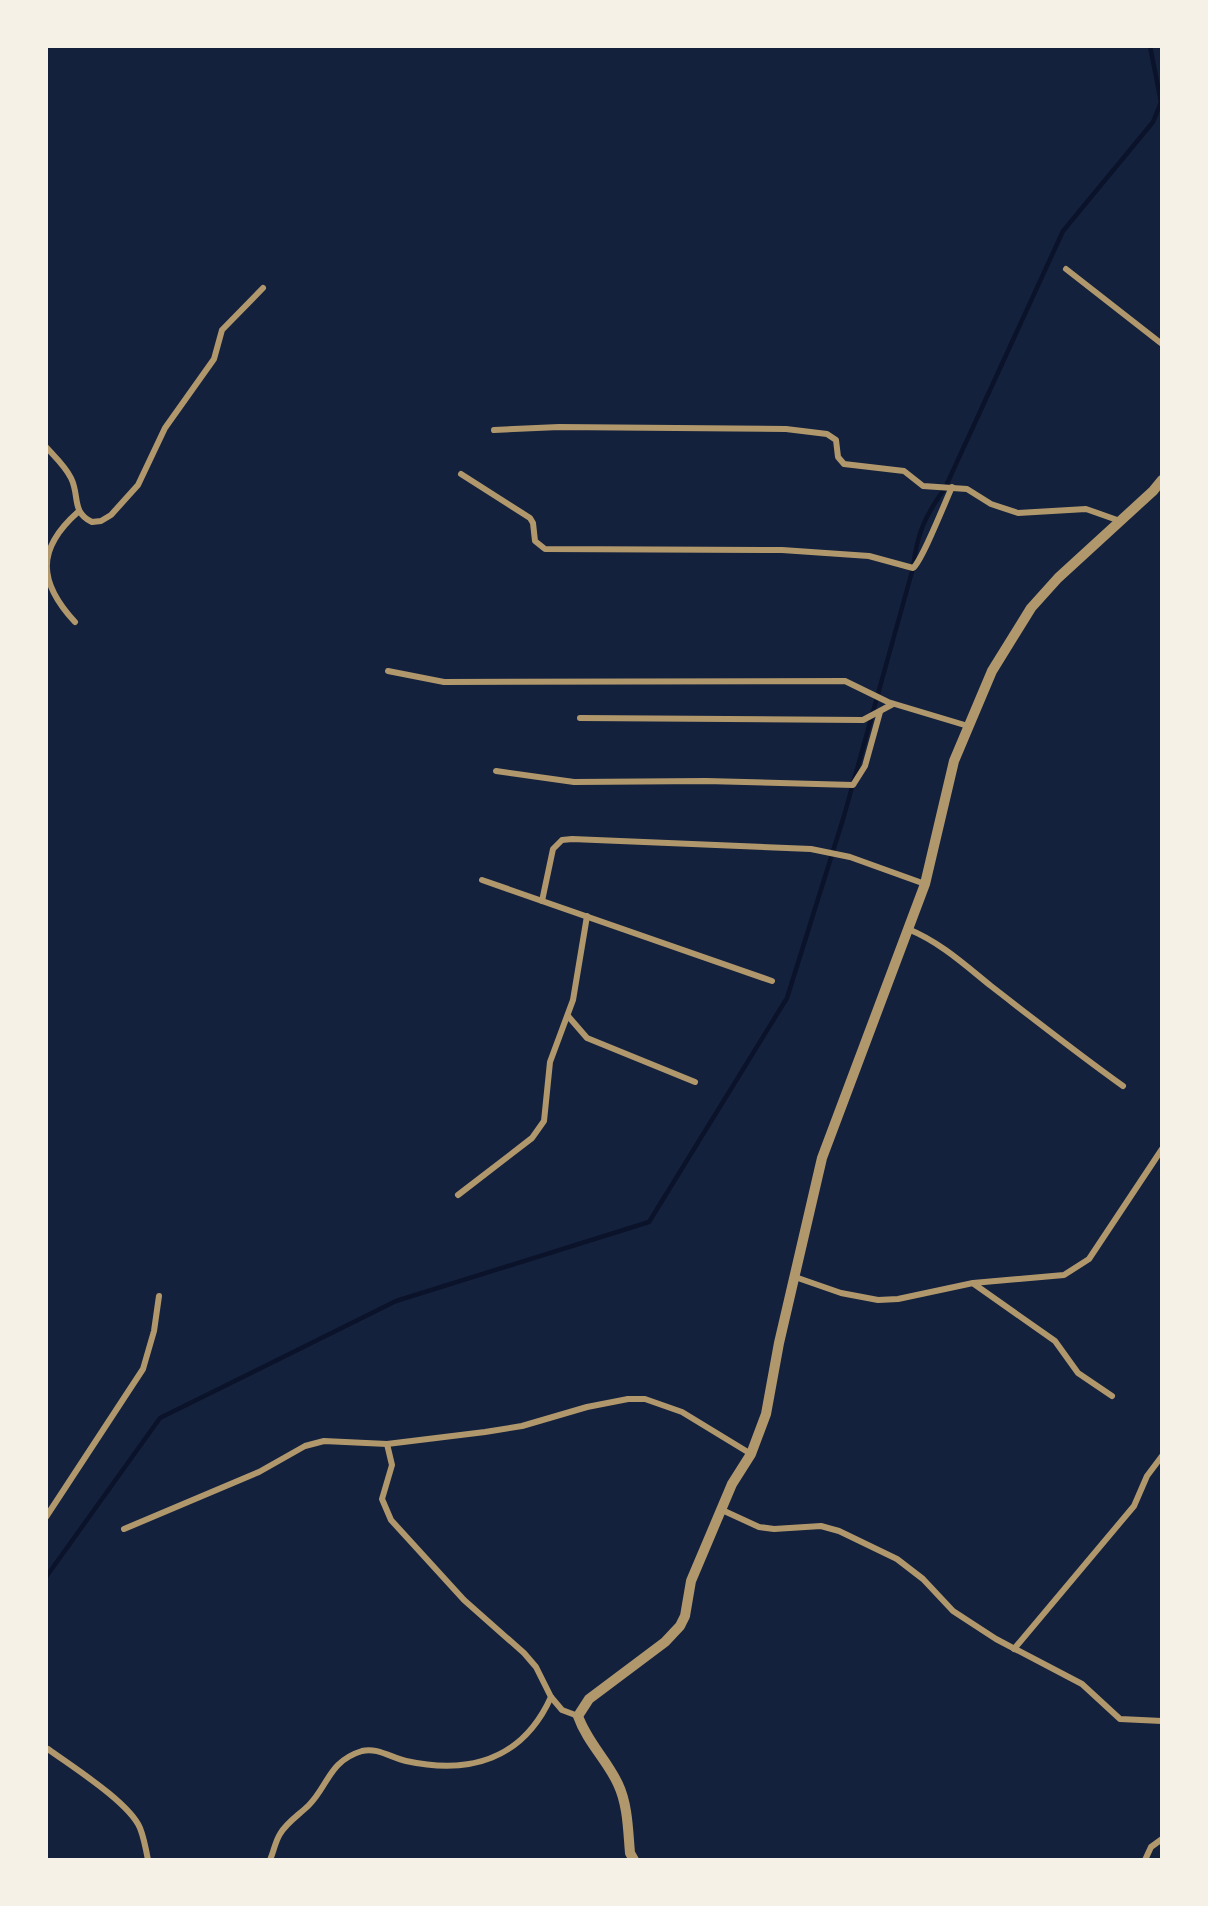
<svg xmlns="http://www.w3.org/2000/svg" width="1208" height="1906" font-family="Ubuntu,sans-serif">
<style>
.lines{fill:none;stroke-linecap:round;stroke-linejoin:round}
.stream{stroke:#0b132b;stroke-width:4.5}
.minor{stroke:#b1986c;stroke-width:6}
.tertiary{stroke:#b1986c;stroke-width:10}
</style>
<rect width="100%" height="100%" fill="#14213d"/>
<g class="lines">
<path class="stream" d="M46 1577 160 1418 396 1301 649 1222 787 998 844 816 913 568C917 533 925 516 945 488L1063 231 1153 122 1161 102 1150 46"/>
<g class="minor">
<path d="M1066 269 1162 344"/>
<path d="M494 430 559 427 786 429 827 434 836 440 838 457 844 464 904 471 923 486 967 489 991 504 1018 513 1086 509 1120 521"/>
<path d="M46 447C55 457 65 466 71 478 80 496 71 512 92 522L101 521 111 515 138 485 165 428 214 359 222 330 263 288"/>
<path d="M461 474 530 518 533 523 535 541 545 549 782 550 869 556 913 568C922 561 945 502 952 487"/>
<path d="M75 622C38 582 36 549 78 512"/>
<path d="M388 671 444 682 845 681 888 702 968 726"/>
<path d="M580 718 863 720 893 704"/>
<path d="M496 771 574 782 706 781 853 785 865 766 880 712"/>
<path d="M482 880 772 981"/>
<path d="M542 901 553 849 562 840 572 839 811 849 850 857 925 884"/>
<path d="M908 929C940 942 965 965 991 986 1035 1020 1078 1054 1123 1086"/>
<path d="M568 1016 587 1038 695 1082"/>
<path d="M458 1195 532 1138 544 1121 550 1062 573 1000 587 916"/>
<path d="M795 1277 841 1293 878 1300 898 1299 973 1283 1064 1275 1089 1259 1162 1149"/>
<path d="M974 1284 1055 1341 1078 1373 1112 1396"/>
<path d="M387 1444 392 1465 382 1499 391 1520 464 1600 524 1653 536 1667 551 1697 562 1710 578 1716"/>
<path d="M722 1510 759 1527 774 1529 821 1526 839 1531 897 1559 923 1579 953 1611 996 1639 1082 1684 1120 1719 1162 1721"/>
<path d="M46 1517 143 1369 154 1331 159 1296"/>
<path d="M124 1529 259 1472 305 1446 324 1441 387 1444 485 1432 522 1426 587 1407 628 1399H645L682 1412 751 1454"/>
<path d="M1014 1649 1134 1506 1147 1476 1162 1456"/>
<path d="M48 1749C71 1766 129 1802 140 1828 144 1838 146 1849 148 1860"/>
<path d="M270 1860C274 1851 275 1842 280 1834 287 1822 299 1815 309 1805 328 1786 329 1761 362 1751 377 1747 392 1758 406 1761 470 1775 523 1759 551 1697"/>
<path d="M1145 1860 1151 1847 1162 1839"/>
</g>
<path class="tertiary" d="M634 1860 630 1853C628 1831 628 1805 618 1784 607 1760 587 1742 578 1716L589 1699 665 1642 680 1626 685 1616 691 1581 732 1484 751 1454 766 1414 779 1343 822 1158 925 884 954 761 992 671 1031 608 1058 578 1153 491 1162 480"/>
</g>
<rect width="1208" height="1906" fill="none" stroke="#f6f1e7" stroke-width="96"/>
</svg>
